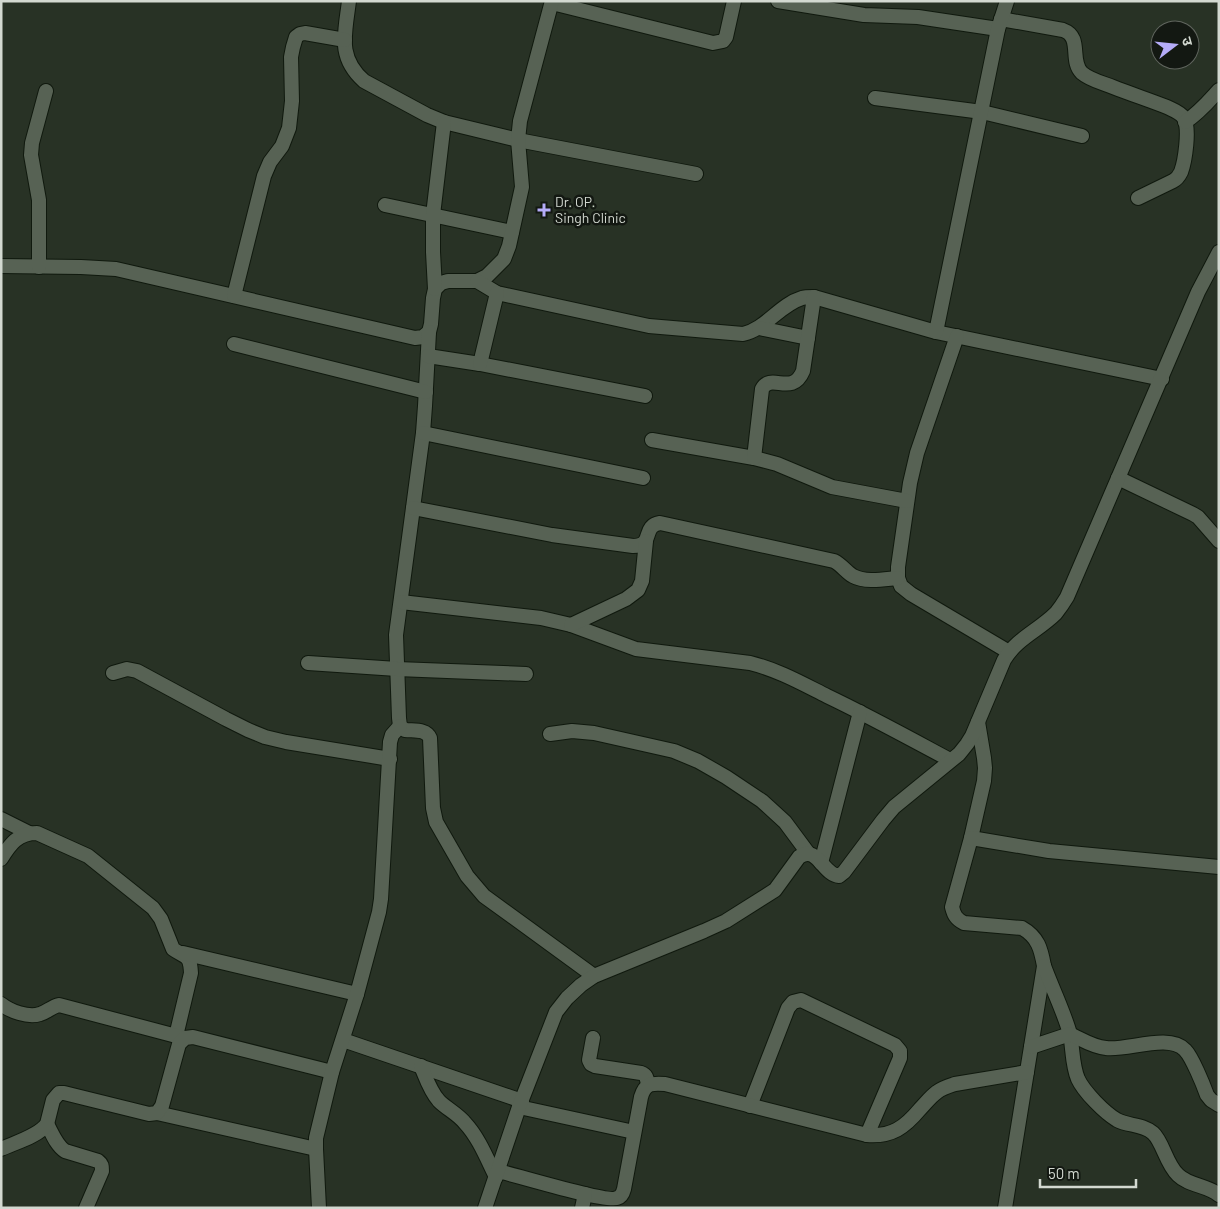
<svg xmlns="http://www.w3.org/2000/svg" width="1220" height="1209" font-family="Barlow,'Noto Sans Devanagari',sans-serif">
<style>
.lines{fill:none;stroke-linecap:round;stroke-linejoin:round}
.minor-casing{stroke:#10190e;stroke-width:16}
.minor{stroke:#576254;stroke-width:14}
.poi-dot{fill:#b5acf8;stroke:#131812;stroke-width:2}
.labels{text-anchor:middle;stroke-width:5;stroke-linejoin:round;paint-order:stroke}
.poi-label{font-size:14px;fill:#d3d9d1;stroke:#131812;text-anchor:start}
</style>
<rect width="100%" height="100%" fill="#283225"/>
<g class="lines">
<defs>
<g id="minor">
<path d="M349 1C345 34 337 57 364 81L427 115 444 122 518 140 696 174"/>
<path d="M778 1 864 15 918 17 998 29"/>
<path d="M552 3 713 43 723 41 726 37 734 1"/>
<path d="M1001 19 1063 30C1083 37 1069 61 1082 73 1090 80 1103 83 1113 87 1131 94 1149 100 1167 107 1173 110 1180 112 1184 118 1190 129 1185 161 1181 172 1179 176 1177 179 1173 181L1138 198"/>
<path d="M875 98 982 112 1082 136"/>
<path d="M1185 122C1199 113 1208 102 1219 90"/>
<path d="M385 205 512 232"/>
<path d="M1 266 81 267 116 269 415 338 423 337 429 332 431 324 433 298 435 289 441 283 448 281H477L487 276 504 259 509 246 522 187 518 140 520 121 552 1"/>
<path d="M39 267V200L31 155 32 143 46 91"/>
<path d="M477 281 497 293 649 326 743 334C766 329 779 305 802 298 805 297 810 297 814 297L936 332 1162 379"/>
<path d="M435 289 433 252V215L444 122"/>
<path d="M234 296 264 176 270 162 282 146 289 128 292 101 291 57 293 47 296 37 300 34 305 33 345 40"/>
<path d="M759 328 808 338"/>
<path d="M429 332 425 406 423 433 396 635 399 718 400 726 405 730C415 731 426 729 430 738L433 808 436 822 467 876 484 896 594 976"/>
<path d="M936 332 998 29 1007 1"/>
<path d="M957 336 917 453 910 483 898 567V578L901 586 911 594 1009 652"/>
<path d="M234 344 426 392"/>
<path d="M428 356 480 364 645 396"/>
<path d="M480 364 497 293"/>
<path d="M423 433 643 478"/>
<path d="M652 440 754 458 777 464 832 487 907 501"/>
<path d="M754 458 762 389C771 372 792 397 803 371L814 297"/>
<path d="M1118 478 1193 514 1198 517 1219 541"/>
<path d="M413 508 552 535 633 546C655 546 641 526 660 523L834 561C842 565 846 572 853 576 866 583 885 579 898 578"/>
<path d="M401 602 541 618 571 625 636 649 750 663C778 670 801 683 827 696 869 716 909 738 950 760"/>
<path d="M571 625 626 599 638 590 642 581 646 541"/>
<path d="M308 663 397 669 526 674"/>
<path d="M113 673 127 669 137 671 226 719 248 730 265 737 286 742 390 759"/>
<path d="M978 722 984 758 985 768 984 781 971 838 952 907C954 915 956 919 964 923L1022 928C1038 937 1041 949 1044 966L1005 1208"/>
<path d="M550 734 572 731 594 733 674 751 698 761 726 777 762 801 785 822 808 853"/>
<path d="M1 819 29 833"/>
<path d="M971 838 1049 851 1219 867"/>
<path d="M1 859C10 844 18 833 37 833L88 856 153 908 161 919 173 949C186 958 190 954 191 973L176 1036"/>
<path d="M821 863 860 712"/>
<path d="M183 953 357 994"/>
<path d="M1044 966C1052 988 1064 1012 1070 1034 1073 1049 1072 1065 1078 1079 1084 1092 1105 1113 1117 1120 1128 1126 1143 1124 1153 1133 1163 1142 1166 1164 1178 1175 1189 1186 1207 1185 1219 1195"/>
<path d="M1 1004C10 1011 28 1018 40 1014 47 1012 51 1007 59 1005L184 1038"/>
<path d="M593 1038 589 1060 591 1064 595 1066 641 1073C647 1075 647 1079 648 1085"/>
<path d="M343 1040 522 1101"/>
<path d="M1031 1047 1070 1034C1081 1039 1093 1047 1106 1048 1127 1051 1169 1033 1185 1050 1192 1057 1203 1084 1207 1095L1211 1100 1219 1105"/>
<path d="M421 1066C426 1078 430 1091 439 1101 447 1109 458 1114 465 1123 479 1138 487 1159 496 1177"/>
<path d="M750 1106 788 1008 793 1002 801 1000 895 1045 900 1051V1058L867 1135"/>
<path d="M519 1107 634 1132"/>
<path d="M157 1113 316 1149"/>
<path d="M47 1124C52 1133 56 1145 65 1151L98 1161C102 1164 102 1166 102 1171L86 1208"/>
<path d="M1 1149C14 1143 39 1136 47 1124L53 1100 59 1093H64L149 1114 157 1113 162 1106 179 1044 185 1038 193 1037 332 1072"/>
<path d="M498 1171C515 1175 607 1203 617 1198 621 1197 623 1193 624 1189L641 1097C645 1083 652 1083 665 1084L867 1135C892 1137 905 1127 920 1109 926 1103 930 1097 937 1092 942 1088 949 1086 955 1084L1027 1072"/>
<path d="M319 1208 316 1149V1138L332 1072 357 994 379 912 381 899 390 742 392 735 400 726"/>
<path d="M485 1208 519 1107 556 1012 567 998 581 985 594 976 704 931 726 921 775 890 799 857C817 844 823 875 839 876L844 872 883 820 894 807 959 754 967 744 972 736 1004 660C1017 638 1038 631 1056 613 1060 608 1064 602 1067 597L1198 292 1219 252"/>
<path d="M582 1208 585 1194"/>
</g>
</defs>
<use href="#minor" class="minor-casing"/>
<use href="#minor" class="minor"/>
</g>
<path class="poi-dot" d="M541.5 202.5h5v5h5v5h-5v5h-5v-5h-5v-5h5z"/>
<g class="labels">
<g class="poi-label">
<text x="555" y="207">Dr. OP.<tspan x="555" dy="16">Singh Clinic</tspan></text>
</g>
</g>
<rect width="1220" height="1209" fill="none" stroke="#d3d9d1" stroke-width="5"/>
<g transform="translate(1175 45) rotate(74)"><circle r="24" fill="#131812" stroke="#60655e"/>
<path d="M0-4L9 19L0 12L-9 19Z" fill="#b5acf8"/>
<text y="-8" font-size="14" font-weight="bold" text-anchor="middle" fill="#d3d9d1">उ</text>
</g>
<path d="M1040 1179v8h96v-8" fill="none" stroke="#d3d9d1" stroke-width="2.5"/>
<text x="1048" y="1179" font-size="15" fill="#d3d9d1" stroke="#131812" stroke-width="4" paint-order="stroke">50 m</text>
</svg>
